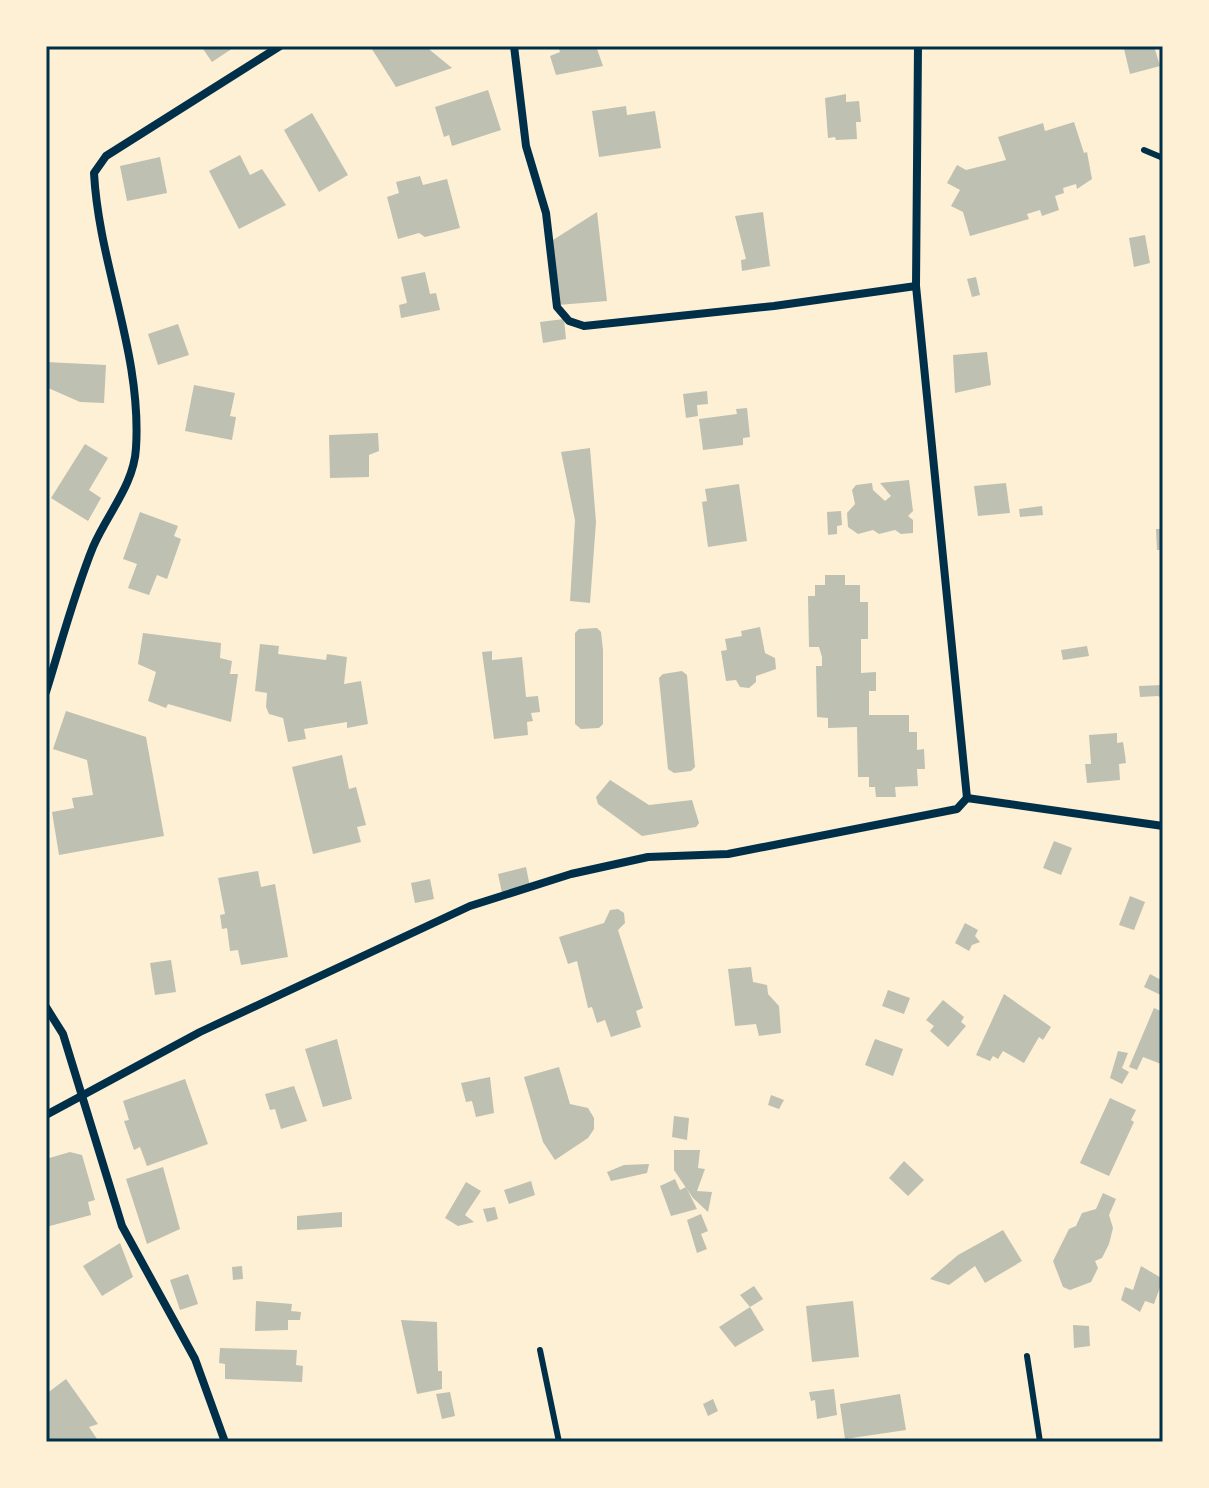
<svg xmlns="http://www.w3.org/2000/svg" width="1209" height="1488" font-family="'Alegreya Sans',sans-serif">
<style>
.building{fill:#bec0b2}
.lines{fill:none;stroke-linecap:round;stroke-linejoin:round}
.service{stroke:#003049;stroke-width:6}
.minor{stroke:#003049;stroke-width:8}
.neatline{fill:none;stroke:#003049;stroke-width:3}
</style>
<rect width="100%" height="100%" fill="#fdf0d5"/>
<g class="building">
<path d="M201 46H236L212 62Z"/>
<path d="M370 46H425L452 68 396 87Z"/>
<path d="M558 46H596L603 66 556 75 550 56 560 52Z"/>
<path d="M1119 46H1154L1160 66 1130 74 1124 49Z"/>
<path d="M488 90 501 130 452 146 449 135 444 137 435 107Z"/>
<path d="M846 94V102L859 101 861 122H856L857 139 836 140 835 137 828 138 825 98Z"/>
<path d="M626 106 627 115 655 111 661 148 599 157 592 111Z"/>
<path d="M312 113 348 175 319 192 284 130Z"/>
<path d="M1074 122 1084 153 1087 152 1092 179 1077 189 1076 184 1063 188 1064 193 1055 196 1059 210 1042 216 1040 210 1027 214 1029 219 970 236 963 212 951 206 960 190 947 183 957 165 966 170 1006 160 998 137 1043 123 1045 131Z"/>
<path d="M240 155 250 175 262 169 286 205 239 229 209 171Z"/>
<path d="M160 157 167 193 127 201 120 166Z"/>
<path d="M420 176 423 185 447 179 460 228 425 237 419 233 398 239 387 197 399 193 396 182Z"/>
<path d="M597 212 607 301 558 305 553 240Z"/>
<path d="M763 212 770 266 742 271 741 260 746 259 735 216Z"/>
<path d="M1145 235 1150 263 1134 267 1129 238Z"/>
<path d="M425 272 430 294 436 293 440 310 401 318 399 305 407 303 401 277Z"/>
<path d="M976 277 980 295 972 297 967 279Z"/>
<path d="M564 319 566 339 543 343 540 322Z"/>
<path d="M178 324 189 355 158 365 148 334Z"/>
<path d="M987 352 991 385 955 393 953 355Z"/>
<path d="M46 362 106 365 104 403 80 402 46 387Z"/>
<path d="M194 385 235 393 230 416 236 417 232 440 185 431Z"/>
<path d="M707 391 708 404 697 405 698 416 686 418 683 394Z"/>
<path d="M747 408 750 437 743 438V445L703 450 699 419 737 414 736 409Z"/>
<path d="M378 433 379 451 369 455V477L330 478 329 435Z"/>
<path d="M85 444 108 458 89 490 101 498 88 521 51 498Z"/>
<path d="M590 448 596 522 590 603 570 601 575 520 561 452Z"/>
<path d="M909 480 913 511 908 516 913 520V533L901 534 895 530 879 534 873 530 858 534 848 527 847 513 855 504 852 490 856 485 872 483 873 490 885 501 891 496 880 483Z"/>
<path d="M1006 483 1010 513 978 516 974 486Z"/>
<path d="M739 484 747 541 708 547 702 502 707 501 705 489Z"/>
<path d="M1042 506 1043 515 1020 517 1019 509Z"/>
<path d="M841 511 842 525 837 526V534L828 535 827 512Z"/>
<path d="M140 512 178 526 174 536 181 539 167 579 157 575 149 595 128 588 137 564 123 559Z"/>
<path d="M1156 529H1163V550H1157Z"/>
<path d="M825 575H845V585H860V602H868V639H861V673L876 672V691H869V715H909V732H917V750L924 749 925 769H917L918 786 895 787 896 797H876L875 787H869V777H858L857 727 828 728V718L817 717 816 666H822V657L819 647H809L808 596H815V585H825Z"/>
<path d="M760 627 765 653 775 658 776 669 756 676V682L749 688 740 687 736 680 726 681 721 651 727 650 725 639 742 636 741 631Z"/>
<path d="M597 628 601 632 603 650V724L599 728 581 729 575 724V633L579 629Z"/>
<path d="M143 633 221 643 220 658 232 661 230 674H238L231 722 168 704 166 708 148 701 156 672 138 664Z"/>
<path d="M260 644 279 646 278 654 326 660 327 654 347 657 344 684 361 681 368 724 347 728V722L304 729 306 739 288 742 283 718 269 714 266 707 267 693 255 691Z"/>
<path d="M1087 646 1089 656 1063 660 1061 650Z"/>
<path d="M492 651V660L522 657 526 697 538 696 540 712 531 713 533 721 527 722 528 735 494 739 482 652Z"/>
<path d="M682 671 687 675 695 767 691 771 674 773 668 769 659 678 663 674Z"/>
<path d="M1163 685V699L1158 696 1140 697 1139 686Z"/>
<path d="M66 711 146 737 164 836 59 855 52 812 74 808 72 798 93 795 87 760 53 749Z"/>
<path d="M1117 733V743L1123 742 1125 755 1126 763 1119 764 1120 780 1087 783 1085 764H1091L1089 735Z"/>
<path d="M342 755 349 789 356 787 366 825 357 827 361 842 313 854 292 767Z"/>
<path d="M610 780 649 805 692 800 699 823 696 827 642 836 598 804 596 797Z"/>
<path d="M1054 841 1072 848 1061 875 1043 868Z"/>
<path d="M526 867 530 887 502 893 498 874Z"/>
<path d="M258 871 261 887 275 884 288 957 241 965 238 950 230 951 227 928 222 929 220 915 225 914 218 878Z"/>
<path d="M430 879 434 899 415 903 411 883Z"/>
<path d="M1130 896 1145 902 1134 930 1119 925Z"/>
<path d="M618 909 624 913 625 923 618 930 643 1008 636 1011 641 1027 611 1037 605 1020 597 1023 592 1007 588 1008 577 961 568 964 559 937 604 923 610 910Z"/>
<path d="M965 923 978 930 975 936 980 942 972 945 969 951 955 943Z"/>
<path d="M171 960 176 992 155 995 150 963Z"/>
<path d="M751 967 753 982 767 985 768 994 779 1006 781 1033 759 1036 756 1024 735 1026 728 969Z"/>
<path d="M1150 974 1163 981V996L1144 987Z"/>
<path d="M888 990 910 998 904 1014 882 1006Z"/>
<path d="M1004 994 1051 1027 1043 1040 1039 1037 1024 1063 1003 1051 998 1059 993 1056 990 1061 976 1055Z"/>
<path d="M943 1000 964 1017 961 1022 966 1026 948 1047 930 1031 934 1026 926 1020Z"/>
<path d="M1154 1008 1163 1012V1060L1161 1064 1143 1057 1137 1070 1129 1067Z"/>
<path d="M337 1039 352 1099 323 1107 305 1049Z"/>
<path d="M875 1039 903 1049 893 1076 865 1065Z"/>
<path d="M1118 1051 1128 1053 1122 1068 1129 1072 1122 1084 1110 1078Z"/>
<path d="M559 1067 570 1104 588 1108 594 1118V1129L588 1138 555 1160 543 1142 524 1077Z"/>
<path d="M490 1077 494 1113 476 1117 472 1101 466 1102 461 1083Z"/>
<path d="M185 1079 208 1144 147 1166 140 1147 134 1150 124 1121 129 1120 123 1101Z"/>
<path d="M294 1086 307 1121 281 1129 275 1109 270 1110 265 1094Z"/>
<path d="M771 1095 784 1100 779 1109 768 1105Z"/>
<path d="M1110 1098 1136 1110 1131 1120 1134 1122 1109 1176 1080 1163Z"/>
<path d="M674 1116 689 1118 687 1140 672 1137Z"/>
<path d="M674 1150H700L698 1168 705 1169 697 1191 712 1192 708 1212 693 1198 674 1170Z"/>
<path d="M70 1152 82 1155 95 1200 88 1202 91 1215 46 1227V1159Z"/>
<path d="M904 1161 924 1180 908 1196 889 1178Z"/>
<path d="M649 1164 647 1173 611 1181 607 1172 624 1165Z"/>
<path d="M163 1167 180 1229 147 1244 126 1179Z"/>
<path d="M675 1179 680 1190 686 1187 697 1209 671 1216 660 1186Z"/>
<path d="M531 1181 535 1195 509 1204 504 1190Z"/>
<path d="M466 1182 481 1191 465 1215 474 1222 458 1226 445 1218Z"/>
<path d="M1103 1193 1116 1199 1109 1215 1113 1228 1109 1244 1102 1258 1095 1261 1098 1268 1091 1282 1070 1290 1063 1287 1053 1261 1069 1229 1076 1226 1082 1213 1096 1209Z"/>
<path d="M495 1207 498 1219 487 1222 483 1209Z"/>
<path d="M342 1212V1227L297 1230V1216Z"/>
<path d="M701 1214 708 1231 701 1234 707 1249 697 1253 687 1220Z"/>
<path d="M1003 1230 1022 1261 985 1283 975 1266 949 1285 930 1279 958 1255Z"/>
<path d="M120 1243 133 1277 102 1296 83 1266Z"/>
<path d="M242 1266 243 1279 233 1280 232 1267Z"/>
<path d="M1141 1266 1163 1279 1154 1304 1145 1301 1140 1312 1121 1300 1125 1287 1133 1290Z"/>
<path d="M188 1274 198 1304 180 1310 170 1280Z"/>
<path d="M754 1286 763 1299 750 1307 764 1330 735 1347 719 1327 750 1307 740 1295Z"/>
<path d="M256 1301 292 1304 291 1311 301 1312 300 1320H288V1330L255 1331Z"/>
<path d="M853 1301 859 1357 812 1362 806 1306Z"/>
<path d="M401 1320 437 1322 438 1371H442V1389L417 1394Z"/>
<path d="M1073 1325 1089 1326 1090 1346 1074 1348Z"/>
<path d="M220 1348 297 1350 296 1365 303 1366 302 1382 225 1379V1364L219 1363Z"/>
<path d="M66 1379 98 1424 89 1427 99 1442 46 1440V1394Z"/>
<path d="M834 1389 837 1415 817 1419 815 1400 811 1401 809 1392Z"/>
<path d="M450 1392 455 1416 442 1419 436 1394Z"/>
<path d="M900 1394 906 1430 845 1439 840 1404Z"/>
<path d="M713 1399 718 1411 708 1416 703 1404Z"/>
</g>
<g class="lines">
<g class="service">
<path d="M1144 150 1163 158"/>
<path d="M540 1350 559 1442"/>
<path d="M1027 1356 1040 1442"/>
</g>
<g class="minor">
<path d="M514 46 526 146 546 213 557 307 569 321 584 326 774 306 916 286"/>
<path d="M918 46 916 286 967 798"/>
<path d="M46 692C61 644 74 594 93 547 107 514 134 485 136 448 142 353 99 266 94 173L106 156 280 46"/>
<path d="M46 1007 63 1034 122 1226 195 1359 225 1442"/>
<path d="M46 1115 200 1032 470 906 571 874 648 857 728 854 957 809 967 798 1163 826"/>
</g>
</g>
<rect width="1209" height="1488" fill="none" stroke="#fdf0d5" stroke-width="96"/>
<rect x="48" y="48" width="1113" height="1392" class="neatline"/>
</svg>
